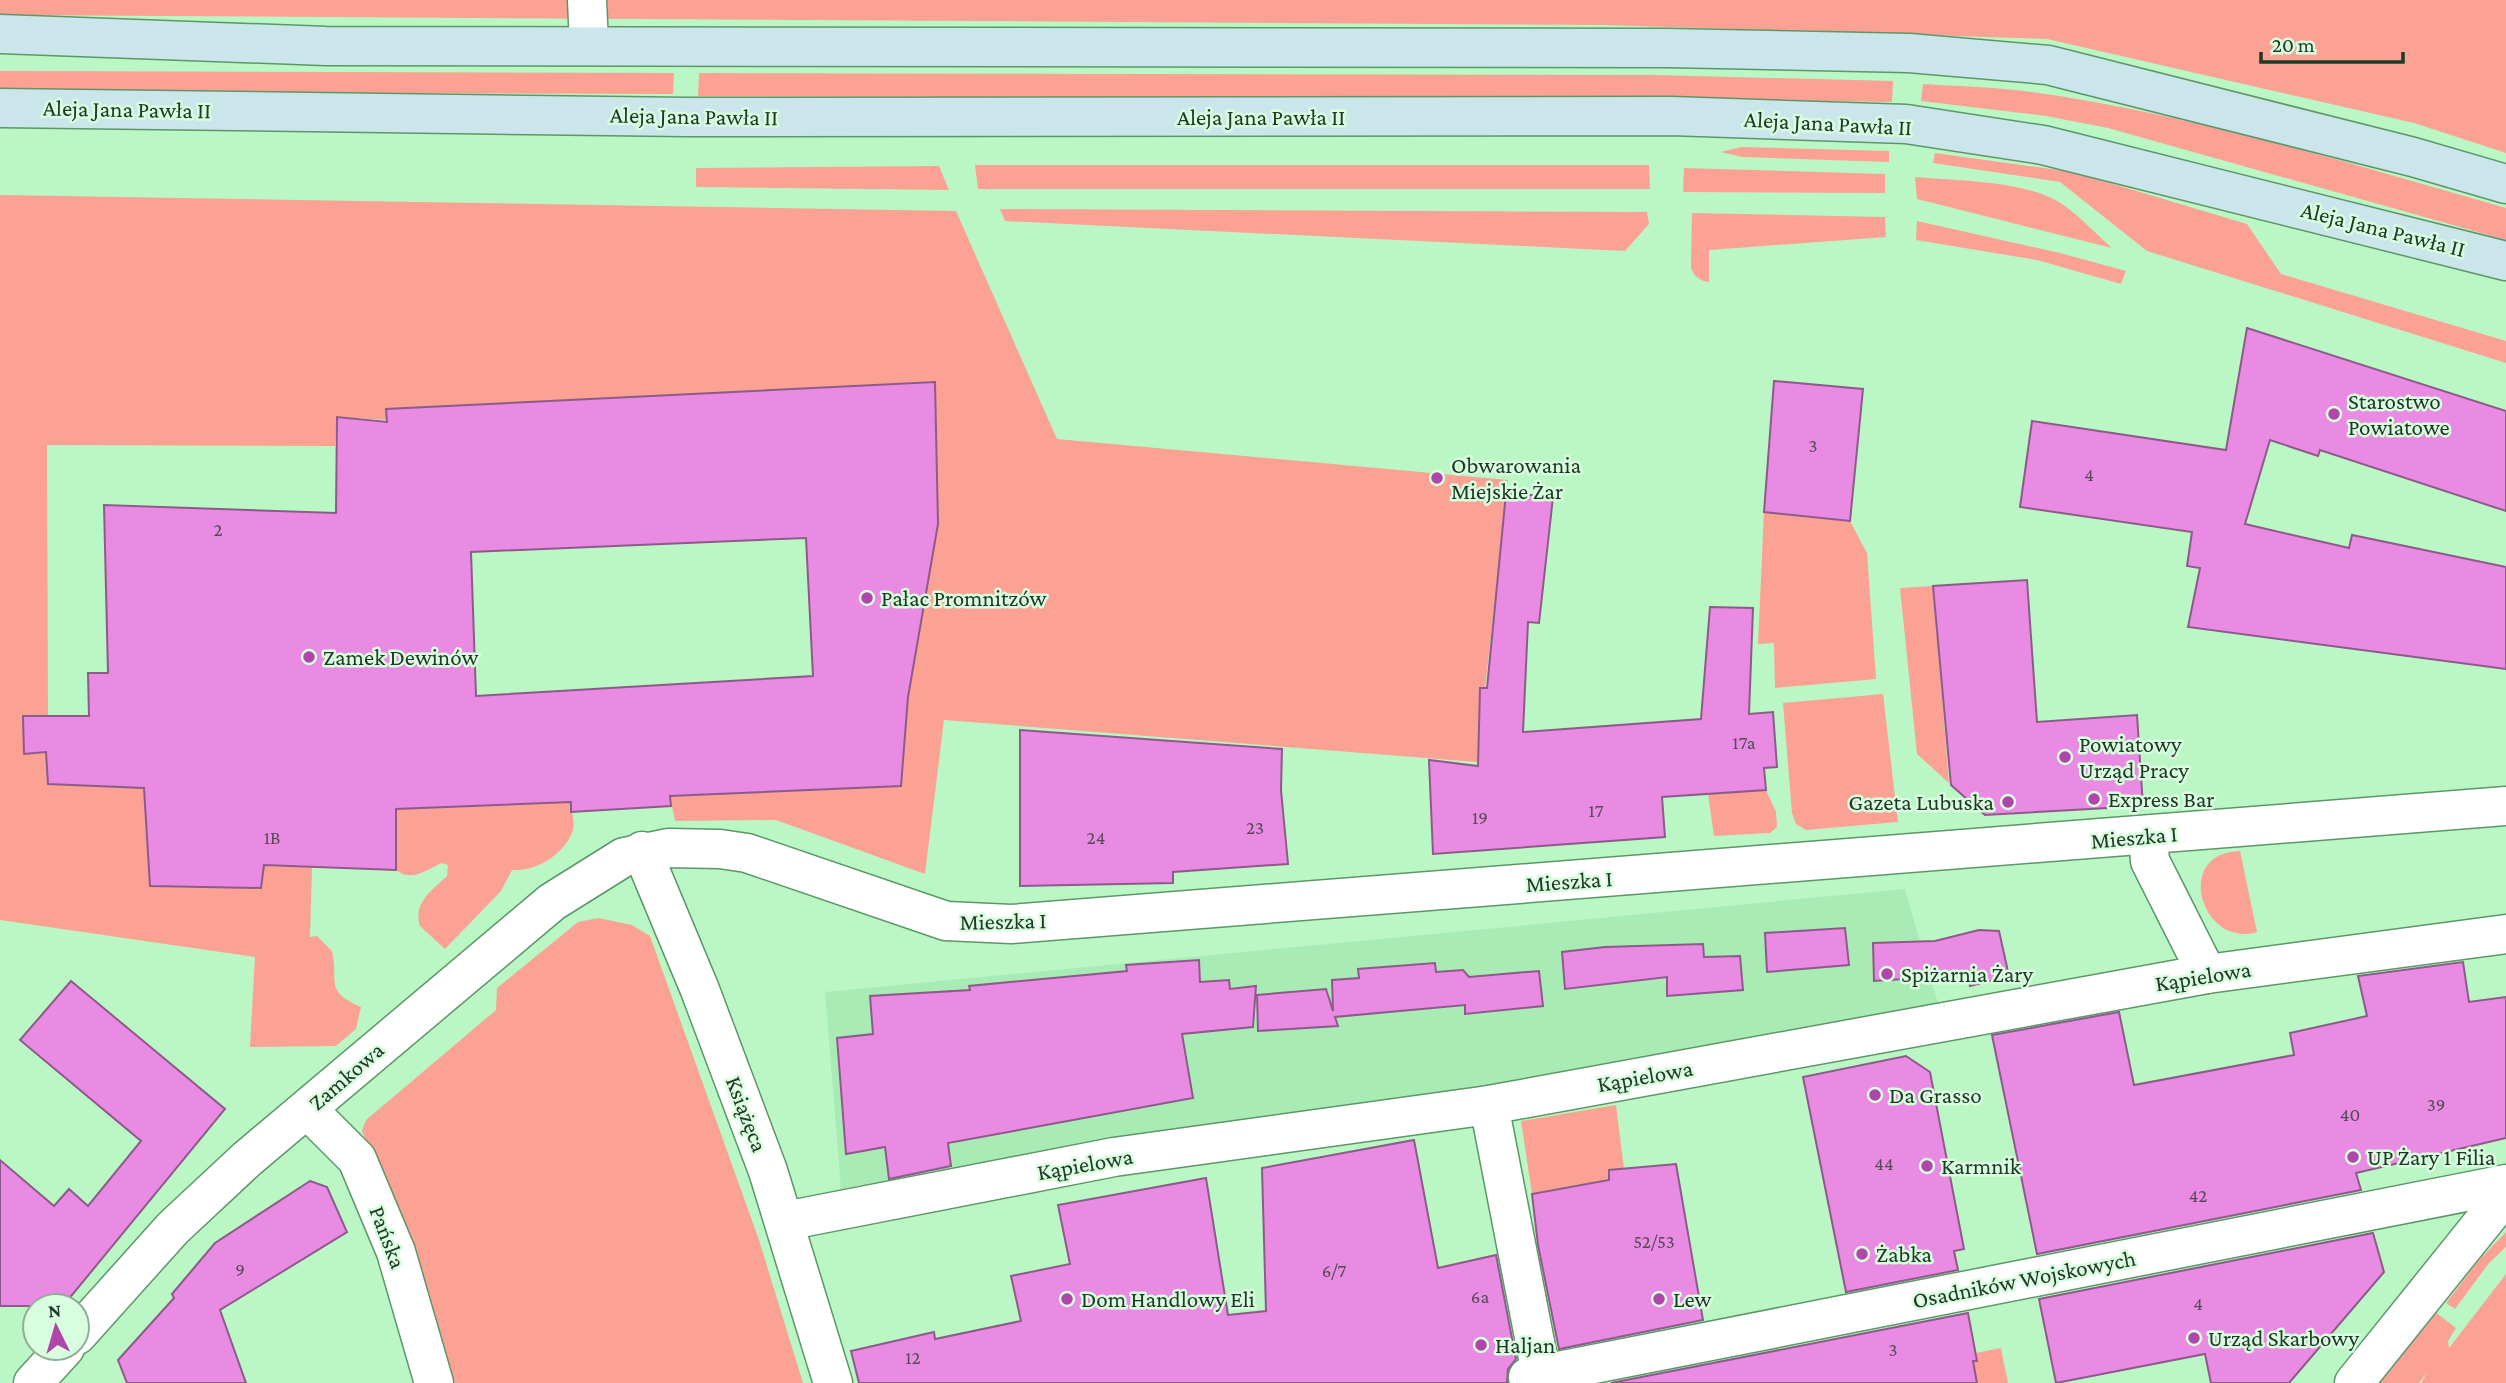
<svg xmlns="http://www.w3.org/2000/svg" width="2506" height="1383" font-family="'Crimson Pro',serif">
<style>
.built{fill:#a9ebb5}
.green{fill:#fba294}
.building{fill:#e98ae3;stroke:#8d5b89;stroke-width:2;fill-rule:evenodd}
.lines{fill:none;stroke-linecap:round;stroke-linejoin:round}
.street-casing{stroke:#5d9669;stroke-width:41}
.secondary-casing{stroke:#5d9669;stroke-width:41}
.street{stroke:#fff;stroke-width:38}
.secondary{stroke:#cae6eb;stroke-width:38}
.poi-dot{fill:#af47aa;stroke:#d9fddf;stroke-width:2.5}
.labels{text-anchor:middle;stroke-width:5;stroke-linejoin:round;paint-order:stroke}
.number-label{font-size:19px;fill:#524c54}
.street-label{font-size:23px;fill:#203825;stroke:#d9fddf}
.poi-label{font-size:23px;fill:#203825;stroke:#d9fddf;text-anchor:start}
</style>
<rect width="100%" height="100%" fill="#baf7c4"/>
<path class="built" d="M1905 889 1941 1014 842 1201 825 992Z"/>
<g class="green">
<path d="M0 0H2506V153L2414 123 2047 39 1604 25 0 15Z"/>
<path d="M0 71 674 73 673 94 0 92Z"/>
<path d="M699 73 1655 75 1893 81 1892 102C1494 97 1096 98 698 96Z"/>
<path d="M1923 84C1956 86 1991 87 2024 91 2188 113 2348 163 2506 208V240L2108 128 2046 116 1921 101Z"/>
<path d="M1741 147 1889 151V162L1742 157 1721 152Z"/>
<path d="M1935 153 2073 172 2247 224 2281 274 2506 341V363L2147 251 2060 182 1933 163Z"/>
<path d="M975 165H1649L1650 189H978Z"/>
<path d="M939 166 949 190 696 187V168Z"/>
<path d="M1684 168 1885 174V193L1683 192Z"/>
<path d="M1915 177C1957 181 2022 180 2059 202 2078 214 2095 233 2112 248L1917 199Z"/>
<path d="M0 195 956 211 1057 439 1508 480 1477 762 944 720 925 874 776 820 675 821 670 796 908 697 938 524 934 382 386 409 387 420 337 417 335 446 47 445 48 716H23L24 754 46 752 48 784 144 788 151 887 260 888 264 865 312 867 310 937 317 936 332 951C339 984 324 990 361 1007L356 1029 336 1046 250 1047 255 957 0 920Z"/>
<path d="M1000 209 1647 212 1649 224 1625 251 1005 221Z"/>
<path d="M1692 213 1885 217 1886 237 1709 250V282C1700 281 1693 276 1691 267Z"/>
<path d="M1917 221 2060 253 2126 271 2121 284 2037 260 1916 240Z"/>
<path d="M1764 512 1850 521 1867 553 1876 679 1775 688 1774 643 1758 644Z"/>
<path d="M1933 586 1949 783 1917 754 1900 588Z"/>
<path d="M1883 694 1898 822 1806 830 1796 824 1792 813 1783 703Z"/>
<path d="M1766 790 1776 812 1777 827 1770 833 1714 836 1708 794Z"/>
<path d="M571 802C571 811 575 821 573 830 565 854 536 872 512 870L501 891 445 949 420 926C413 903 431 891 447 876L448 865 442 863C427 869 412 883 396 870V809Z"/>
<path d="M2240 851 2257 932C2202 949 2172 853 2240 851Z"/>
<path d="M598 918 632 925 650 936 759 1240 803 1383H455L423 1280 362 1131 366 1120 496 1010 497 988 578 922Z"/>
<path d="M1616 1105 1624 1169 1609 1171V1180L1532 1194 1521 1121Z"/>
<path d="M2506 1232V1247L2489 1263 2455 1309 2446 1303 2480 1259Z"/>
<path d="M2506 1274V1383H2421L2428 1371 2419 1383H2374L2435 1312 2456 1328 2448 1341 2449 1348Z"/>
<path d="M2001 1348 2008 1383H1977L1973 1361 1977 1360 1976 1353Z"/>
</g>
<g class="building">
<path d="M2247 328 2506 411V511L2320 450 2318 456 2270 440 2245 524 2349 548 2352 535 2506 567V669L2188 627 2200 568 2187 566 2192 532 2020 507 2032 421 2226 450Z"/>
<path d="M1774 381 1863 389 1850 521 1764 512Z"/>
<path d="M935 382 938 524 908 697 901 786 670 796 671 806 571 812V802L396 809V870L264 865 261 888 150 886 144 788 48 784 46 752 24 754 23 716H89L88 673H108L104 505 336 513 337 417 387 422 386 409ZM806 538 813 676 476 696 471 552Z"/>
<path d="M1506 493 1553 497 1539 623 1528 622 1523 732 1701 719 1710 607 1753 608 1749 714 1773 712 1777 767 1764 768 1766 790 1662 797 1665 837 1433 854 1429 760 1478 766 1480 688H1487Z"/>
<path d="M2027 580 2037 722 2137 715 2143 806 1985 815 1951 785 1933 586Z"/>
<path d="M1020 730 1282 749 1281 790 1288 864 1173 872V883L1020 886Z"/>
<path d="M1845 928 1849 965 1767 972 1765 933Z"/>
<path d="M1979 930 1999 931 2009 976 1970 986 1967 975 1874 981 1873 943 1935 941Z"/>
<path d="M1703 944 1704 957 1740 956 1743 990 1667 996V977L1565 989 1562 952 1605 947Z"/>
<path d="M1199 960 1200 982 1229 980 1230 989 1256 986 1253 1027 1182 1034 1193 1098 948 1143 951 1166 889 1179 885 1147 846 1154 837 1038 873 1034 870 996 970 990 969 986 1127 971 1126 965Z"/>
<path d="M2463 962 2469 1002 2506 997V1138L2356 1173 2361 1190 2037 1254 1992 1035 2119 1012 2134 1085 2294 1055 2290 1033 2367 1016 2358 976Z"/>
<path d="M1435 963 1436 972 1463 970 1469 977 1539 971 1543 1006 1465 1014V1005L1335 1017 1338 1026 1258 1031 1257 995 1326 989 1333 1011 1332 980 1359 978 1358 969Z"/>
<path d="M71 981 225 1109 63 1306H0V1160L54 1206 69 1189 88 1206 141 1141 20 1040Z"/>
<path d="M1906 1056 1930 1072 1964 1249 1954 1251 1958 1270 1846 1292 1803 1077Z"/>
<path d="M1414 1140 1438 1268 1496 1255 1516 1359 1508 1369 1507 1383H859L851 1351 934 1332 935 1339 1021 1321 1011 1276 1070 1264 1058 1205 1206 1178 1228 1315 1266 1311 1262 1168Z"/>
<path d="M1676 1164 1703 1320 1559 1349 1538 1245 1532 1194 1609 1180V1170Z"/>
<path d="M310 1181 327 1187 347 1232 220 1310 246 1383H127L118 1360 174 1298 172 1294 215 1243Z"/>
<path d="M2373 1233 2384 1272 2289 1383H2211L2205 1354 2056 1383 2039 1299Z"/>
<path d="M1968 1313 1977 1361H1973L1977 1383H1611Z"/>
</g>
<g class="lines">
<defs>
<g id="street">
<path d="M587 0 589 44"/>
<path d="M2148 836 2150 861 2207 974"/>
<path d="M642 851 700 990 768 1171 833 1383"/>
<path d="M1489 1105 1541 1373"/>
<path d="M307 1109 357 1159 396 1252 434 1383"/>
<path d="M785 1221 1114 1157 1489 1105 2207 974 2506 934"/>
<path d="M77 1335 173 1228 247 1159 552 902 624 857 668 848 720 849 747 853 946 921 1011 924 2506 806"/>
<path d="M1528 1377 2506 1184"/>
<path d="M33 1383 65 1348"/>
<path d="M2354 1383 2497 1205 2506 1199"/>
</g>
<g id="secondary">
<path d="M0 34 326 46 1668 48 1909 53 2048 65 2413 157 2506 184"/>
<path d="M0 108 687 117 1671 116 1906 124 2043 145 2506 261"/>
</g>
</defs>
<use href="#street" class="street-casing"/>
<use href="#secondary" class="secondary-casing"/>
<use href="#street" class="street"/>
<use href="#secondary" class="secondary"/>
</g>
<g class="poi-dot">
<circle cx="2334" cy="414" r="7"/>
<circle cx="1437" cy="478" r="7"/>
<circle cx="867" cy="598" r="7"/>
<circle cx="309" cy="657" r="7"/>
<circle cx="2065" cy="757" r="7"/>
<circle cx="2094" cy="799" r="7"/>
<circle cx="2008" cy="802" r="7"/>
<circle cx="1887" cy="974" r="7"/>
<circle cx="1875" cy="1095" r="7"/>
<circle cx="2353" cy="1157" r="7"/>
<circle cx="1927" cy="1166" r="7"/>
<circle cx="1862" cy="1254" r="7"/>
<circle cx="1067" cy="1299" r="7"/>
<circle cx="1659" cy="1299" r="7"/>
<circle cx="2194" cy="1338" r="7"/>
<circle cx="1481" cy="1345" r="7"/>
</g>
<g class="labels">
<g class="number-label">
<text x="1813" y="452">3</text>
<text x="2089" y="481">4</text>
<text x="218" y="536">2</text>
<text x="1744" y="749">17a</text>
<text x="1596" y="817">17</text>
<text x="1480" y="824">19</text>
<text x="1255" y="834">23</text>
<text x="272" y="844">1B</text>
<text x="1096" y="844">24</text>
<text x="2436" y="1111">39</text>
<text x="2350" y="1121">40</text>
<text x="1884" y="1170">44</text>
<text x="2198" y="1202">42</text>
<text x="1654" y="1248">52/53</text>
<text x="240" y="1276">9</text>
<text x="1334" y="1277">6/7</text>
<text x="1480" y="1303">6a</text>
<text x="2198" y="1310">4</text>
<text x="1893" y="1356">3</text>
<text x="913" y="1364">12</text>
</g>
<g class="street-label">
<text transform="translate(127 109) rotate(1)" y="8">Aleja Jana Pawła II</text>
<text transform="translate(694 116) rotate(1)" y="8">Aleja Jana Pawła II</text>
<text x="1261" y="125">Aleja Jana Pawła II</text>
<text transform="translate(1828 123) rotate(3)" y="8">Aleja Jana Pawła II</text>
<text transform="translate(2383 229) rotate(14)" y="8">Aleja Jana Pawła II</text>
<text transform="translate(2134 837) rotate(-5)" y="8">Mieszka I</text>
<text transform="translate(1569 881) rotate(-4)" y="8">Mieszka I</text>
<text transform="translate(1003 921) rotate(-1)" y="8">Mieszka I</text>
<text transform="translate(2203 976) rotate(-9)" y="8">Kąpielowa</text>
<text transform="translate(346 1076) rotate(-41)" y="8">Zamkowa</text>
<text transform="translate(1645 1076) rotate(-10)" y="8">Kąpielowa</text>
<text transform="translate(747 1114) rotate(69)" y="8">Książęca</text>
<text transform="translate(1085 1164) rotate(-10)" y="8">Kąpielowa</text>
<text transform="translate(388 1237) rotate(69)" y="8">Pańska</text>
<text transform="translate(2024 1279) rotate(-11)" y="8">Osadników Wojskowych</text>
</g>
<g class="poi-label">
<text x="2348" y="409">Starostwo<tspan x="2348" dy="26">Powiatowe</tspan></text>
<text x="1451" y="473">Obwarowania<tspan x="1451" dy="26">Miejskie Żar</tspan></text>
<text x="881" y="606">Pałac Promnitzów</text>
<text x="323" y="665">Zamek Dewinów</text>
<text x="2079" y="752">Powiatowy<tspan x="2079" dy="26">Urząd Pracy</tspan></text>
<text x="2108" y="807">Express Bar</text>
<text x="1994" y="810" text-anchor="end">Gazeta Lubuska</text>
<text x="1901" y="982">Spiżarnia Żary</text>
<text x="1889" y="1103">Da Grasso</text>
<text x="2367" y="1165">UP Żary 1 Filia</text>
<text x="1941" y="1174">Karmnik</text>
<text x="1876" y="1262">Żabka</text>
<text x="1081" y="1307">Dom Handlowy Eli</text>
<text x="1673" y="1307">Lew</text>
<text x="2208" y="1346">Urząd Skarbowy</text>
<text x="1495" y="1353">Haljan</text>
</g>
</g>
<g transform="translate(56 1327) rotate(355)"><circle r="33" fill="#d9fddf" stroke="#8fae95" stroke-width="2"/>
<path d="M0-5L12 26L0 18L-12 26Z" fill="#af47aa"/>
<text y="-10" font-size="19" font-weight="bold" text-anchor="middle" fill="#203825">N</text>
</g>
<path d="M2261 52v10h142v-10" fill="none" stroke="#203825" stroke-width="3.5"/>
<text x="2272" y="52" font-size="21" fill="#203825" stroke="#d9fddf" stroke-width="5" paint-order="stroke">20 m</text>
</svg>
